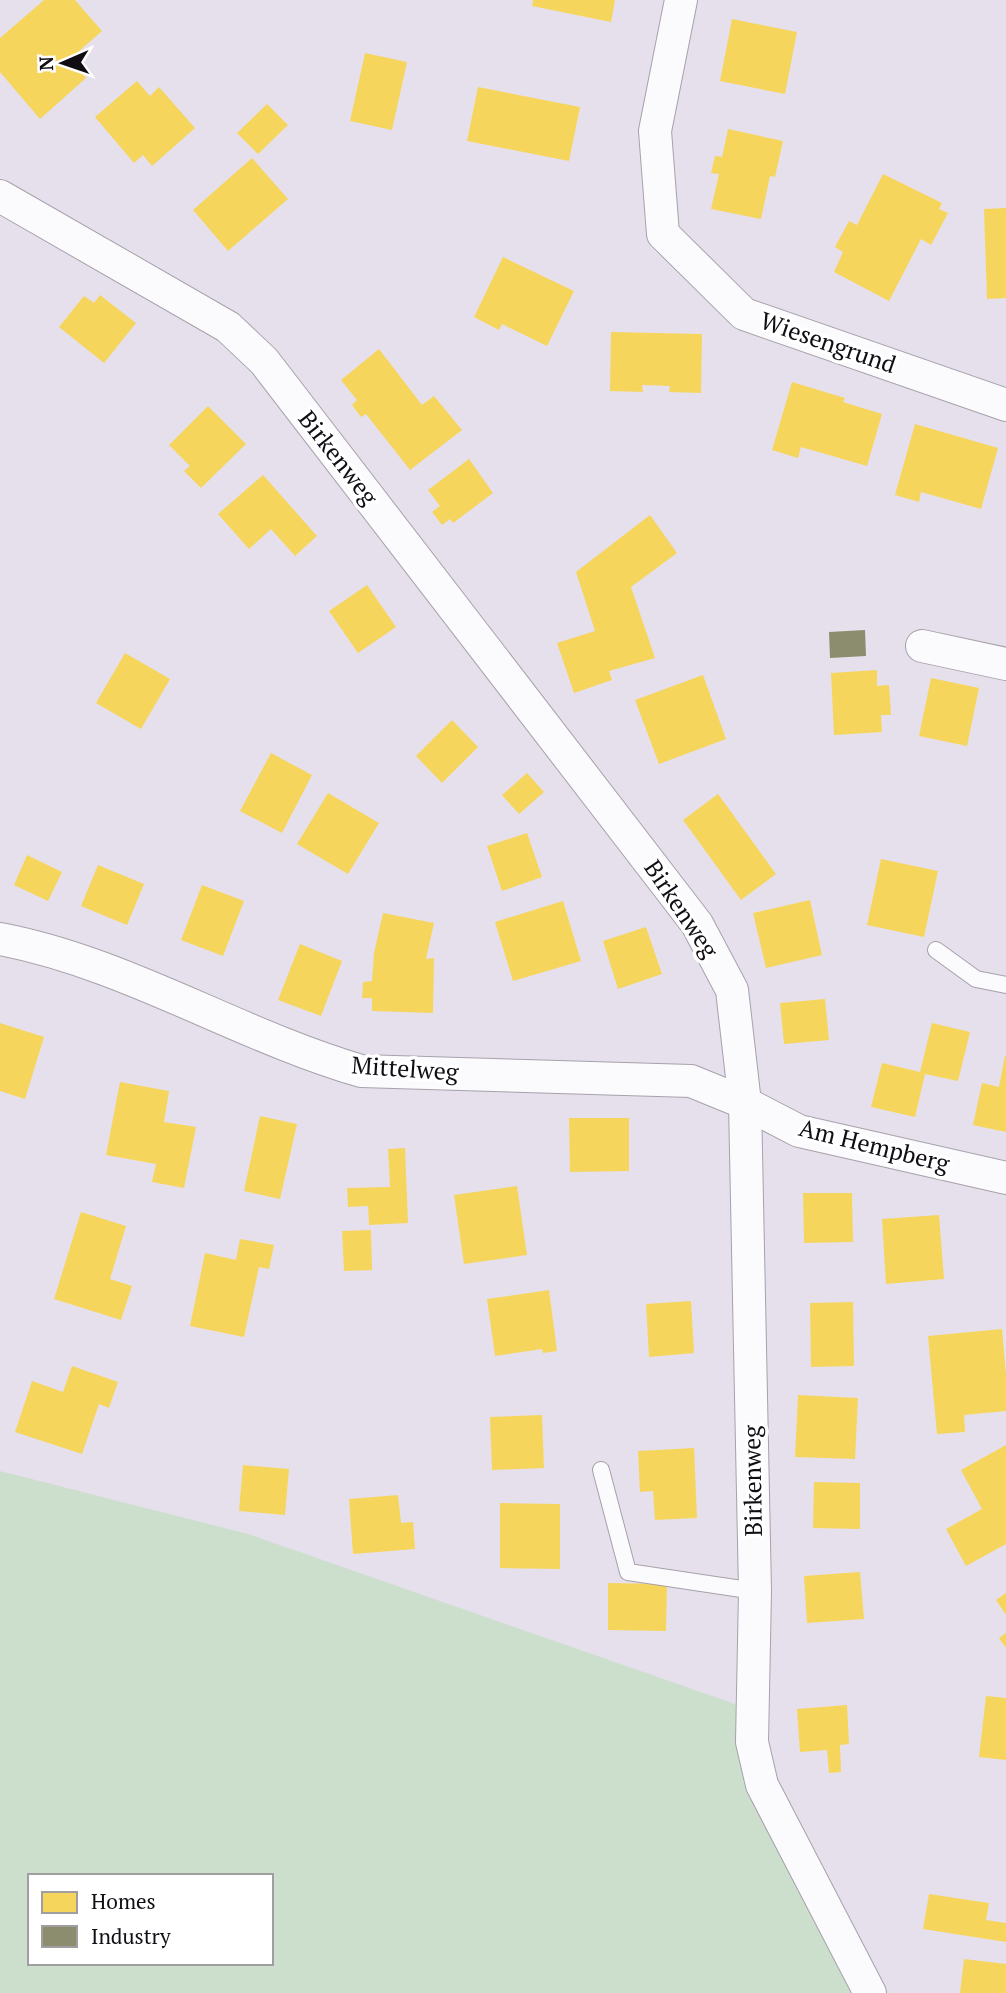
<svg xmlns="http://www.w3.org/2000/svg" width="1006" height="1993" font-family="'PT Serif',serif">
<style>
.green{fill:#ccdfcc;fill-rule:evenodd}
.homes{fill:#f6d55c}
.industry{fill:#8c8c6e}
.lines{fill:none;stroke-linecap:round;stroke-linejoin:round}
.lane-casing{stroke:#a6a1ab;stroke-width:18}
.street-casing{stroke:#a6a1ab;stroke-width:34}
.lane{stroke:#fbfafc;stroke-width:16}
.street{stroke:#fbfafc;stroke-width:32}
.labels{text-anchor:middle;stroke-width:7;stroke-linejoin:round;paint-order:stroke}
.street-label{font-size:24px;fill:#110d14;stroke:#fff}
</style>
<rect width="100%" height="100%" fill="#e6e0ec"/>
<path class="green" d="M0 1471 248 1534 738 1705 742 1771 856 1993H0ZM30 1876H271V1963H30Z"/>
<g class="homes">
<path d="M44 0H75L102 31 70 59 86 78 40 119 0 72V38Z"/>
<path d="M533 0H615L611 22 532 6Z"/>
<path d="M732 19 797 32 785 94 720 81Z"/>
<path d="M365 53 407 62 392 130 350 121Z"/>
<path d="M137 81 150 96 159 87 195 128 152 166 143 155 134 163 95 117Z"/>
<path d="M478 87 580 107 569 161 467 141Z"/>
<path d="M267 104 288 125 258 154 237 133Z"/>
<path d="M728 129 783 141 775 177 770 176 761 219 711 209 719 174 711 173 715 156 722 157Z"/>
<path d="M252 158 288 199 228 251 193 210Z"/>
<path d="M883 174 942 203 939 209 948 213 931 245 921 239 889 301 834 272 843 252 835 247 849 221 857 225Z"/>
<path d="M1006 208V298L987 299 984 209Z"/>
<path d="M503 257 574 291 547 346 502 324 499 330 474 317Z"/>
<path d="M100 295 136 323 104 363 59 327 84 296 94 303Z"/>
<path d="M611 332 702 334 701 393 669 392 670 386 642 385 643 392 610 391Z"/>
<path d="M379 349 422 405 434 396 462 430 410 470 366 414 361 417 352 405 357 400 341 380Z"/>
<path d="M792 382 845 398 843 402 882 414 867 466 801 447 798 458 772 450Z"/>
<path d="M208 406 246 444 201 488 184 471 190 466 169 445Z"/>
<path d="M915 424 998 448 981 509 921 492 919 502 895 495Z"/>
<path d="M469 459 493 493 453 523 450 519 442 525 432 512 440 506 428 490Z"/>
<path d="M263 475 317 536 295 556 271 529 249 549 218 514Z"/>
<path d="M650 515 677 553 631 587 655 658 609 671 612 680 574 693 557 643 595 631 576 572Z"/>
<path d="M367 585 396 627 358 653 329 611Z"/>
<path d="M125 653 170 679 141 729 96 703Z"/>
<path d="M877 670V686L889 685 891 715H881L882 732 834 735 831 673Z"/>
<path d="M703 675 726 739 659 764 635 700Z"/>
<path d="M931 678 979 688 967 746 919 736Z"/>
<path d="M452 720 478 747 442 783 416 756Z"/>
<path d="M271 753 312 775 282 833 240 811Z"/>
<path d="M527 773 544 792 519 814 502 795Z"/>
<path d="M328 793 379 823 348 874 297 844Z"/>
<path d="M718 794 776 874 741 900 683 820Z"/>
<path d="M527 833 542 877 502 891 487 846Z"/>
<path d="M27 855 62 872 48 901 14 885Z"/>
<path d="M881 859 938 871 924 937 867 925Z"/>
<path d="M98 865 144 884 127 925 81 906Z"/>
<path d="M202 885 244 901 223 956 181 940Z"/>
<path d="M810 900 822 955 766 968 753 913Z"/>
<path d="M563 901 581 961 513 981 495 922Z"/>
<path d="M383 913 434 923 426 959 434 958 433 1013 372 1011V998H362L363 982 372 981 374 953Z"/>
<path d="M646 927 662 974 618 989 603 941Z"/>
<path d="M300 944 342 961 321 1016 278 1000Z"/>
<path d="M825 999 829 1040 784 1044 780 1003Z"/>
<path d="M0 1023 44 1037 25 1099 0 1091Z"/>
<path d="M932 1023 970 1032 958 1081 925 1074 915 1117 871 1107 882 1063 920 1072Z"/>
<path d="M1005 1056H1006V1132L973 1125 982 1083 999 1087Z"/>
<path d="M120 1082 169 1091 164 1122 196 1127 184 1188 152 1182 156 1164 106 1155Z"/>
<path d="M260 1116 297 1124 280 1199 244 1191Z"/>
<path d="M569 1118H629V1171L570 1172Z"/>
<path d="M405 1148 408 1223 369 1225 368 1206 348 1207 347 1188 390 1187 388 1149Z"/>
<path d="M517 1186 527 1255 464 1264 454 1195Z"/>
<path d="M803 1193H852L853 1242 804 1243Z"/>
<path d="M81 1212 126 1226 110 1279 132 1286 121 1320 54 1299Z"/>
<path d="M939 1215 944 1279 886 1284 882 1219Z"/>
<path d="M371 1230 372 1270 344 1271 342 1231Z"/>
<path d="M240 1239 274 1245 269 1269 259 1267 244 1337 190 1326 205 1253 236 1260Z"/>
<path d="M549 1290 557 1351 543 1353 542 1349 495 1356 487 1299Z"/>
<path d="M691 1301 694 1353 649 1357 646 1304Z"/>
<path d="M853 1302 854 1366 811 1367 810 1303Z"/>
<path d="M1002 1329 1006 1375V1411L964 1415 965 1432 937 1434 928 1336Z"/>
<path d="M72 1366 118 1382 109 1408 99 1404 82 1454 15 1432 32 1381 63 1392Z"/>
<path d="M798 1395 858 1398 855 1459 795 1457Z"/>
<path d="M542 1415 544 1468 492 1470 490 1417Z"/>
<path d="M1006 1445V1544L966 1566 946 1529 982 1509 961 1470Z"/>
<path d="M694 1448 697 1518 655 1520 653 1491 640 1492 638 1451Z"/>
<path d="M243 1465 289 1469 285 1515 239 1511Z"/>
<path d="M814 1482 860 1483V1529L813 1528Z"/>
<path d="M398 1495 401 1523 413 1522 415 1549 353 1554 349 1499Z"/>
<path d="M500 1503 560 1504V1569L500 1568Z"/>
<path d="M860 1572 864 1619 807 1623 804 1576Z"/>
<path d="M608 1583 667 1584 666 1631 608 1630Z"/>
<path d="M1006 1593V1615L996 1600Z"/>
<path d="M1006 1633V1648L999 1638Z"/>
<path d="M986 1696 1006 1698V1760L979 1757Z"/>
<path d="M847 1705 849 1744 840 1745 841 1772 829 1773 827 1750 800 1752 797 1709Z"/>
<path d="M929 1894 989 1903 986 1920 1006 1923V1942L923 1929Z"/>
<path d="M964 1959 1006 1964V1993H960Z"/>
</g>
<path class="industry" d="M865 630 866 656 830 658 829 632Z"/>
<g class="lines">
<defs>
<g id="lane">
<path d="M936 950 976 979 1006 985"/>
<path d="M601 1470 628 1572 755 1591"/>
</g>
<g id="street">
<path d="M681 0 655 131 663 234 744 314 1006 405"/>
<path d="M0 196 228 327 264 361 697 924 732 990 745 1103 755 1591 752 1742 762 1785 870 1993"/>
<path d="M922 646 1006 664"/>
<path d="M0 939C126 963 238 1035 361 1071L691 1081 745 1103 799 1131 1006 1178"/>
</g>
</defs>
<use href="#lane" class="lane-casing"/>
<use href="#street" class="street-casing"/>
<use href="#lane" class="lane"/>
<use href="#street" class="street"/>
</g>
<g class="labels">
<g class="street-label">
<text transform="translate(828 343) rotate(19)" y="8">Wiesengrund</text>
<text transform="translate(338 458) rotate(52)" y="8">Birkenweg</text>
<text transform="translate(681 909) rotate(56)" y="8">Birkenweg</text>
<text transform="translate(405 1069) rotate(4)" y="8">Mittelweg</text>
<text transform="translate(874 1146) rotate(14)" y="8">Am Hempberg</text>
<text transform="translate(753 1481) rotate(-91)" y="8">Birkenweg</text>
</g>
</g>
<rect x="28" y="1874" width="245" height="91" fill="#ffffff" stroke="#a09ea1" stroke-width="2"/>
<rect x="42" y="1892" width="35" height="21" fill="#f6d55c" stroke="#a09ea1" stroke-width="2"/>
<text x="91" y="1909" font-size="21" fill="#110d14">Homes</text>
<rect x="42" y="1926" width="35" height="21" fill="#8c8c6e" stroke="#a09ea1" stroke-width="2"/>
<text x="91" y="1944" font-size="21" fill="#110d14">Industry</text>
<g transform="translate(63 63) rotate(268)" stroke="#ffffff" stroke-width="5" paint-order="stroke">
<path d="M0-5L12 26L0 18L-12 26Z" fill="#110d14"/>
<text y="-10" font-size="19" font-weight="bold" text-anchor="middle" fill="#110d14">N</text>
</g>
</svg>
